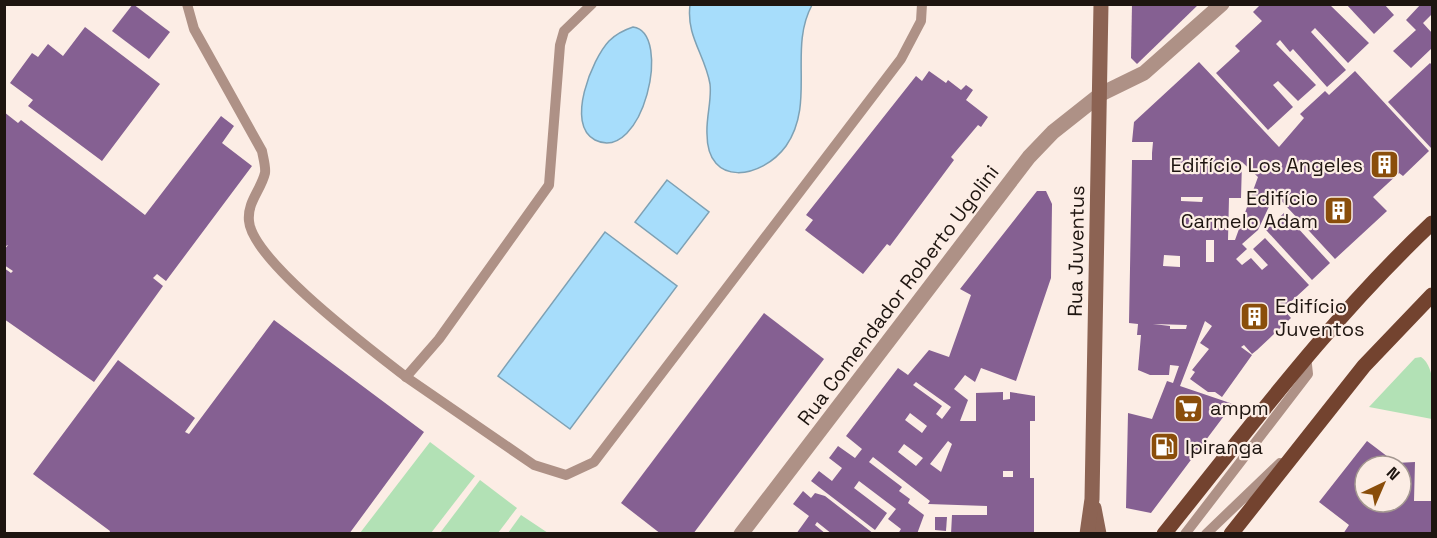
<svg xmlns="http://www.w3.org/2000/svg" width="1437" height="538" font-family="'Space Grotesk',sans-serif">
<style>
.green{fill:#b2e1b5}
.water{fill:#a7ddfb;stroke:#7ea1b4;stroke-width:1.5}
.building{fill:#856092;fill-rule:evenodd}
.lines{fill:none;stroke-linecap:round;stroke-linejoin:round}
.service{stroke:#ae9186;stroke-width:10}
.minor{stroke:#ae9186;stroke-width:15}
.tertiary{stroke:#ae9186;stroke-width:15}
.secondary{stroke:#8c6353;stroke-width:15}
.primary{stroke:#73432f;stroke-width:15}
.labels{text-anchor:middle;stroke-width:4.5;stroke-linejoin:round;paint-order:stroke}
.poi-label{font-size:20px;fill:#1e1510;stroke:#fcede5;text-anchor:start}
.street-label{font-size:20px;fill:#1e1510;stroke:#fcede5}
</style>
<rect width="100%" height="100%" fill="#fcede5"/>
<g class="green">
<path d="M1421 357C1437 368 1433 400 1432 419L1369 407 1415 358Z"/>
<path d="M430 442 475 476 431 533H360Z"/>
<path d="M480 480 517 508 498 533H440Z"/>
<path d="M521 515 548 533H508Z"/>
</g>
<g class="water">
<path d="M690 5H812C788 49 816 103 786 146 762 179 707 188 707 134 706 117 712 100 710 84 705 55 686 36 690 5Z"/>
<path d="M633 27C673 32 643 164 595 140 565 125 592 59 609 41 616 34 624 30 633 27Z"/>
<path d="M667 180 709 212 677 254 635 222Z"/>
<path d="M605 232 677 286 570 429 498 376Z"/>
</g>
<g class="building">
<path d="M133 4 170 32 149 59 112 31Z"/>
<path d="M1132 4H1199L1137 64 1131 58Z"/>
<path d="M1261 4H1329L1369 43 1348 63 1315 28 1311 32 1346 70 1327 87 1293 49 1290 52 1280 40 1276 44 1316 85 1298 101 1278 81 1273 85 1293 107 1268 130 1216 73 1240 51 1235 46 1262 21 1253 12Z"/>
<path d="M1346 4H1384L1394 15 1374 34Z"/>
<path d="M1421 4H1432V14L1423 23 1432 33V48L1411 68 1393 51 1416 30 1406 20Z"/>
<path d="M85 27 160 84 102 161 28 106 33 100 10 83 32 53 38 57 48 44 63 56Z"/>
<path d="M1199 62 1279 147 1304 118 1300 114 1325 91 1329 95 1355 71 1429 151 1403 176 1399 173 1373 197 1387 211 1335 259 1275 194 1258 230 1242 244 1247 249 1236 259 1242 265 1251 258 1262 270 1268 265 1253 249 1265 238 1309 285 1283 309 1291 318 1257 350 1252 354 1244 345 1241 347 1252 355 1222 397 1215 392H1208L1190 379 1195 372 1192 370 1209 349 1200 343 1212 326 1205 321 1180 386 1233 404 1151 513 1126 508 1128 413 1152 419 1167 381 1173 383 1179 366 1170 365 1169 375H1150L1138 370 1141 335H1137L1138 324 1129 323 1132 160H1152V153L1153 142H1132L1134 122ZM1242 162 1258 177 1235 240H1228L1229 198H1241ZM1181 197H1203L1202 202 1181 201ZM1206 240H1214V262H1206ZM1164 255 1180 256V267L1163 266ZM1153 324 1187 325 1186 329H1170V326Z"/>
<path d="M1430 63 1432 65V149L1388 102Z"/>
<path d="M929 71 946 83 948 80 961 90 966 85 973 90 966 100 988 117 981 127 978 125 951 157 954 160 890 246 887 244 863 274 805 230 813 220 806 215 916 76 922 81Z"/>
<path d="M4 112 18 123 21 120 145 215 221 116 234 126 222 143 252 166 166 281 157 274 153 278 163 286 94 382 4 319V268L11 273 13 271 4 265V250L8 245 4 247Z"/>
<path d="M1037 191H1046L1052 204 1051 278 1016 381 981 368 975 382 965 375 954 389 968 400 960 421H976V393L1003 392V400L1010 399V392L1035 396V421H1030V478H1034V534H951L952 515H987V506L928 504 930 501 873 457 869 462 902 487 899 491 910 499 908 503 924 515 917 534H898L901 529 888 519 896 509 859 481 854 488 887 513 875 530 811 481 819 471 832 481 842 468 829 458 838 446 855 458 862 449 846 436 898 368 908 375 929 350 949 357 971 295 960 289ZM916 382 951 407 942 419 936 414 942 406 913 385ZM910 413 927 426 922 433 905 420ZM948 441 952 444 941 472 930 464ZM904 444 923 458 916 466 898 452ZM1003 471H1013V477H1003Z"/>
<path d="M1284 213 1330 263 1312 280 1266 230Z"/>
<path d="M764 313 824 359 693 534H661L621 503Z"/>
<path d="M274 320 424 432 349 534H109L110 531 33 474 118 360 195 418 185 432 189 434Z"/>
<path d="M1367 441 1396 463 1415 462 1414 501H1432V534H1343L1349 525 1319 502ZM1365 466H1401V502H1365Z"/>
<path d="M803 491 811 498 815 493 825 496 874 534H832L817 522 815 525 826 534H796L809 516 793 504Z"/>
<path d="M935 517H947L946 531 935 530Z"/>
</g>
<g class="lines">
<g class="service">
<path d="M187 4 194 29 262 151C263 157 266 167 265 173 261 190 247 202 249 221 252 261 373 351 406 377L439 339 549 185 560 45 564 31 592 4"/>
<path d="M406 377 534 465 566 475 594 462 901 59 921 21 922 4"/>
<path d="M1185 534 1308 374 1306 356"/>
<path d="M1206 534 1280 463"/>
</g>
<path class="minor" d="M1101 94 1144 73 1222 4"/>
<path class="tertiary" d="M741 534 1029 157 1053 132 1101 94"/>
<g class="secondary">
<path d="M1094 508 1099 534"/>
<path d="M1087 534 1092 499 1101 4"/>
</g>
<g class="primary">
<path d="M1164 534C1250 427 1332 317 1432 223"/>
<path d="M1231 534 1364 366 1432 295"/>
</g>
</g>
<defs>
<symbol id="building-square" viewBox="-11 -11 22 22"><rect x="-9" y="-9" width="18" height="18" rx="4" fill="#8a4e0b" stroke="#fcede5"/><path d="M-4-6H4V6H1V3H-1V6H-4ZM-2.5-4.3h1.7v1.8h-1.7ZM.8-4.3h1.7v1.8H.8ZM-2.5-1h1.7V.8h-1.7ZM.8-1h1.7V.8H.8Z" fill="#fff"/></symbol>
<symbol id="supermarket-square" viewBox="-11 -11 22 22"><rect x="-9" y="-9" width="18" height="18" rx="4" fill="#8a4e0b" stroke="#fcede5"/><path d="M-6-5.5h2.5l.6 2H6L4.5 2H-2.5L-4.4-4H-6ZM-1.5 3.2a1.3 1.3 0 1 0 .1 0ZM3 3.2a1.3 1.3 0 1 0 .1 0Z" fill="#fff"/></symbol>
<symbol id="fuel-square" viewBox="-11 -11 22 22"><rect x="-9" y="-9" width="18" height="18" rx="4" fill="#8a4e0b" stroke="#fcede5"/><path d="M-5.5-6h7V0h2V4h1.3V-2.5L3-4.5l.8-.8L6-3V5H2.5V1h-1V6h-7ZM-4.2-4.7v3.2H.2V-4.7Z" fill="#fff"/></symbol>
</defs>
<g fill-rule="evenodd">
<use href="#building-square" x="1368" y="148" width="33" height="33"/>
<use href="#building-square" x="1322" y="194" width="33" height="33"/>
<use href="#building-square" x="1238" y="300" width="33" height="33"/>
<use href="#supermarket-square" x="1172" y="392" width="33" height="33"/>
<use href="#fuel-square" x="1148" y="430" width="33" height="33"/>
</g>
<g class="labels">
<g class="poi-label">
<text x="1363" y="172" text-anchor="end">Edifício Los Angeles</text>
<text x="1318" y="205" text-anchor="end">Edifício<tspan x="1318" dy="23">Carmelo Adam</tspan></text>
<text x="1275" y="313">Edifício<tspan x="1275" dy="23">Juventos</tspan></text>
<text x="1210" y="415">ampm</text>
<text x="1185" y="454">Ipiranga</text>
</g>
<g class="street-label">
<text transform="translate(1076 251) rotate(-89)" y="7">Rua Juventus</text>
<text transform="translate(898 295) rotate(-53)" y="7">Rua Comendador Roberto Ugolini</text>
</g>
</g>
<rect width="1437" height="538" fill="none" stroke="#1e1510" stroke-width="12"/>
<g transform="translate(1383 484) rotate(44)"><circle r="28" fill="#fcede5" stroke="#a39790" stroke-width="1.5"/>
<path d="M0-4.5L10 22L0 15L-10 22Z" fill="#8a4e0b"/>
<text y="-9" font-size="16" font-weight="bold" text-anchor="middle" fill="#1e1510">N</text>
</g>
</svg>
